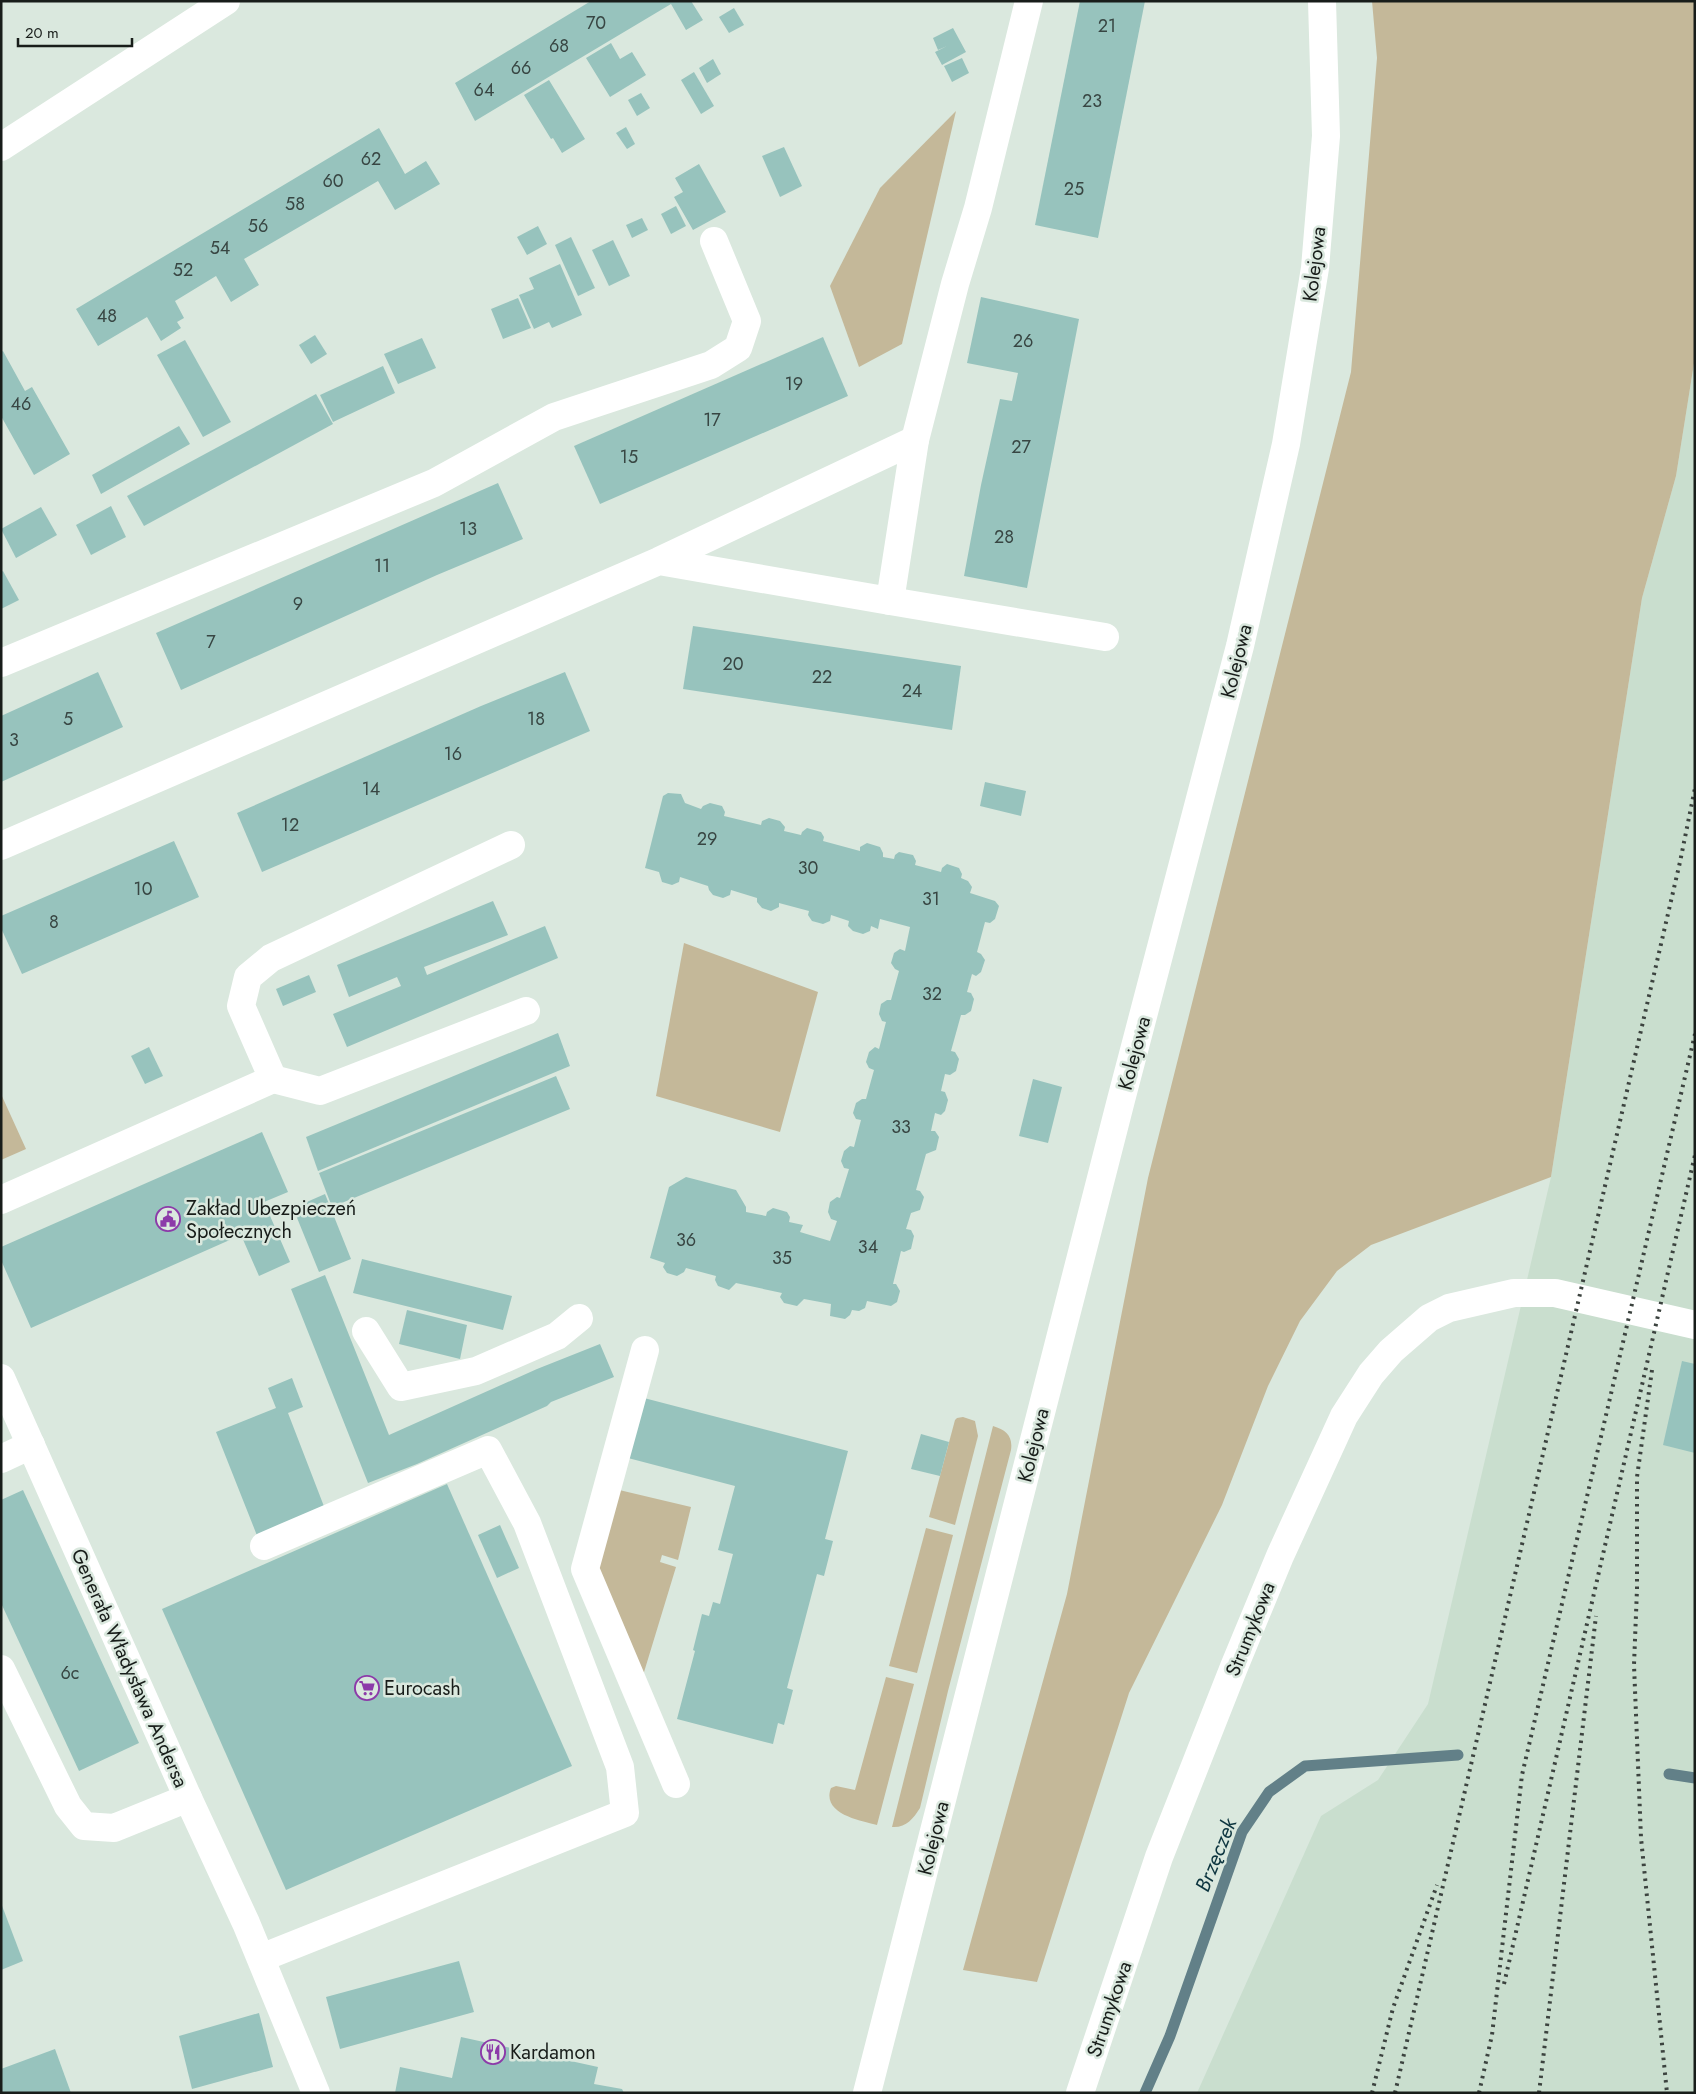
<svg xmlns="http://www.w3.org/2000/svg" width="1696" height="2094" font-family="Jost,sans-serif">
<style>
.built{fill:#c9dece}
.green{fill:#c4b899}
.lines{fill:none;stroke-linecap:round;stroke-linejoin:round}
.stream{stroke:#628088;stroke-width:11}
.building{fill:#97c3bd}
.minor{stroke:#fff;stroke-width:28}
.major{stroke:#fff;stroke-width:28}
.rail{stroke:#3c433f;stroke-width:4;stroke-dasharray:2.5 5;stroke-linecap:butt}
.labels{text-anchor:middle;stroke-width:5;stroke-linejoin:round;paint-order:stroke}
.number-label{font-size:18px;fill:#384643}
.street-label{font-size:20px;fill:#181d1a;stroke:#dae8de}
.poi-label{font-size:20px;fill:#181d1a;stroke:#dae8de;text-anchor:start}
.water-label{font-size:21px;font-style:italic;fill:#0d353f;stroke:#dae8de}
</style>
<rect width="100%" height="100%" fill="#dae8de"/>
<path class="built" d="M1695 357V2093H1197L1321 1816 1378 1780 1428 1704 1551 1177 1642 598 1676 476Z"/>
<g class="green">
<path d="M1372 1H1695V357L1676 476 1642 598 1551 1177 1371 1245 1337 1271 1300 1321 1268 1386 1222 1505 1129 1693 1037 1982 963 1970 1067 1594 1148 1178 1351 372 1377 58Z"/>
<path d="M956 111 902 344 859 367 830 286 880 188Z"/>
<path d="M684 943 818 992 780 1132 656 1096Z"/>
<path d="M1 1094 26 1149 1 1160Z"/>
<path d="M963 1417 975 1421 978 1436 955 1525 929 1517 955 1420 957 1418Z"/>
<path d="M993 1426C1006 1430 1013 1436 1011 1450L948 1691 920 1808C913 1819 906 1828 892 1827Z"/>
<path d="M615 1489 691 1507 678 1560 662 1555 660 1562 676 1567 641 1682 594 1568Z"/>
<path d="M926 1528 953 1535 917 1673 889 1666Z"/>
<path d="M886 1677 914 1684 877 1825C861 1821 821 1814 831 1788L836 1786 855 1790Z"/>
</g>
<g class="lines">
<g class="stream">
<path d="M1669 1774 1695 1778"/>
<path d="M1145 2093 1170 2036 1242 1832 1269 1792 1305 1766 1458 1755"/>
</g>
</g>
<g class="building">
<path d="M591 1H691L703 20 686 30 671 4 475 121 455 83Z"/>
<path d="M1080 1H1145L1098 238 1035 225Z"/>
<path d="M734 8 744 25 729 33 719 17Z"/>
<path d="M953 28 966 52 942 65 935 52 947 46 938 50 933 38Z"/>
<path d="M611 43 620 59 632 52 646 75 610 97 586 58Z"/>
<path d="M962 58 969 73 952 82 944 66Z"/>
<path d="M713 59 721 74 707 83 699 68Z"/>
<path d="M694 72 714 106 701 114 681 80Z"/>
<path d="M549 80 585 139 562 153 553 138 551 139 524 95Z"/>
<path d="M641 93 650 108 637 116 628 100Z"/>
<path d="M626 127 635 144 627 149 616 133Z"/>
<path d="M379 128 405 174 426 161 440 184 395 210 378 181 244 259 259 285 231 302 216 276 175 301 184 318 177 322 181 328 161 341 147 317 98 346 76 309Z"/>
<path d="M784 147 802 186 780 197 762 156Z"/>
<path d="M699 164 726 212 693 230 674 197 683 192 675 178Z"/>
<path d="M676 206 686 226 671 234 661 214Z"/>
<path d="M642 218 648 230 632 238 626 225Z"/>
<path d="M538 226 547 244 527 255 517 237Z"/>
<path d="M571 237 595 288 578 296 555 245Z"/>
<path d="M613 240 630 276 609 286 592 250Z"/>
<path d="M560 264 582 315 552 328 549 322 534 329 519 295 534 289 529 278Z"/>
<path d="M981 297 1079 319 1027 588 964 576 981 485 1000 399 1012 401 1018 373 967 363Z"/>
<path d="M518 298 531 328 503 339 491 309Z"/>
<path d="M315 335 327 354 311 364 299 345Z"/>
<path d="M823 337 848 396 600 504 574 446Z"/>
<path d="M422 338 436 368 398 384 384 354Z"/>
<path d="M185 340 231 422 203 437 157 355Z"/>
<path d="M3 351 25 391 32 387 70 454 34 475 1 416V352Z"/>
<path d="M383 366 395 393 333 422 320 395Z"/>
<path d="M316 394 333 424 144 526 127 496Z"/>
<path d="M179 426 190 444 101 494 92 475Z"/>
<path d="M498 483 523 539 437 575 181 690 156 633Z"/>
<path d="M111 506 126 537 91 555 76 525Z"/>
<path d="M41 507 57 535 16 558 1 529Z"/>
<path d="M3 571 19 600 1 609V572Z"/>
<path d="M693 626 961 666 952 730 683 689Z"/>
<path d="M98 672 123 727 1 782V716Z"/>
<path d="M565 672 590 731 262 872 237 813 481 706Z"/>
<path d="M985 782 1026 791 1021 816 980 806Z"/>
<path d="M668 793 681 794 685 803 701 809 703 806 710 803 722 806 725 812 724 816 761 825 762 821 769 818 780 821 785 827 784 831 801 835 802 832 807 828 821 832 824 837 823 841 860 851V847L867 843 880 847 883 853V857L894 859 895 855 899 852 913 855 916 861 915 865 941 872 942 868 947 864 959 868 962 874 961 878 968 881 972 887 970 893 995 901 999 906 995 919 990 923 985 922 977 952 981 954 985 960 981 972 976 976 972 974 967 992 971 993 974 999 971 1011 965 1015H961L951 1051 955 1052 959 1059 956 1071 950 1075 945 1074 941 1091 945 1092 948 1100 945 1111 941 1115 935 1113 931 1131H935L939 1137 936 1150 926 1154 916 1190 920 1191 924 1197 920 1210 911 1213 906 1229 911 1230 914 1236 911 1249 904 1252 901 1251 893 1284H896L900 1291 897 1302 891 1306 867 1301 865 1308 859 1311 852 1310 850 1315 845 1319 830 1316 831 1304 804 1299 797 1306 784 1303 780 1297 782 1293 736 1283 729 1290 718 1286 715 1280 716 1276 686 1268 684 1272 677 1276 667 1273 663 1267 665 1263 650 1258 669 1187 686 1177 736 1190 746 1207V1212L766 1216 767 1212 773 1208 787 1212 790 1217 789 1222 803 1225 800 1232 830 1241 837 1221 831 1219 828 1212 830 1202 837 1197 840 1198 849 1169 844 1168 841 1161 844 1151 850 1146 854 1147 861 1120 856 1119 853 1113 856 1103 862 1099H866L874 1070 869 1068 866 1062 869 1052 875 1047 879 1049 886 1022 882 1021 879 1014 881 1004 887 1000H891L899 971 895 969 891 963 894 953 900 949 905 951 910 927 880 919 878 929 871 926 870 931 863 934 853 931 848 926 849 921 831 915 830 921 823 924 812 921 808 915 809 911 779 903V907L771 911 762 908 757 902V898L731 890 730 895 723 898 713 895 709 890 708 886 680 877 679 882 672 885 662 882 659 872 645 868 663 796Z"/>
<path d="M174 841 199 897 22 974 1 928V916Z"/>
<path d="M493 901 508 935 424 967 427 975 545 926 558 958 347 1047 333 1014 401 986 397 977 349 997 337 965Z"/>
<path d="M309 975 316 992 283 1006 276 989Z"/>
<path d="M558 1033 570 1066 318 1171 306 1137Z"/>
<path d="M149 1047 163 1076 145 1084 131 1056Z"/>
<path d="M556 1076 570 1109 332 1207 319 1173Z"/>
<path d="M1033 1079 1062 1087 1048 1143 1019 1136Z"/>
<path d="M262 1132 288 1192 264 1202 290 1262 259 1276 241 1235 31 1328 1 1260V1247Z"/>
<path d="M325 1194 351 1259 319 1272 293 1208Z"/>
<path d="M362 1259 512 1296 503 1330 353 1293Z"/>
<path d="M325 1275 389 1435 537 1369 600 1344 614 1377 551 1402 547 1406 417 1464 368 1483 291 1289Z"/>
<path d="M407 1310 467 1325 460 1359 399 1344Z"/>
<path d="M1682 1361 1695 1364V1453L1663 1445Z"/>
<path d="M292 1378 303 1407 288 1413 325 1509 258 1538 216 1432 276 1408 268 1388Z"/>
<path d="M644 1398 848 1451 825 1539 833 1541 824 1576 817 1574 787 1688 793 1690 784 1725 778 1723 773 1744 677 1719 695 1651 693 1650 702 1614 709 1616 713 1602 720 1604 733 1554 718 1550 735 1486 628 1458Z"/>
<path d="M921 1434 949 1442 940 1476 911 1469Z"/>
<path d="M447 1484 572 1766 286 1890 162 1609Z"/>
<path d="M23 1490 139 1743 79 1771 1 1603V1500Z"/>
<path d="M500 1525 519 1568 497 1578 478 1535Z"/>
<path d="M1 1903 23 1961 1 1970Z"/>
<path d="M459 1961 474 2012 340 2049 326 1997Z"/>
<path d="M259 2013 273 2067 192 2089 179 2036Z"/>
<path d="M461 2037 598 2067 594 2084 622 2089 624 2093H395L400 2067 452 2078Z"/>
<path d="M55 2049 71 2093H1V2069Z"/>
</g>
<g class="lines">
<g class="minor">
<path d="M915 440 955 284 978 208 1029 1"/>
<path d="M890 601 1105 637"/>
<path d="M1 663 434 483 554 417 711 365 738 348 747 321 714 241"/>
<path d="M1 846 659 561 915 440 890 601 659 561"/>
<path d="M273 1079 320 1091 526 1011"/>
<path d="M1 1200 273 1079 241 1006 248 977 271 958 511 845"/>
<path d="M366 1331 401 1387 476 1371 557 1336 579 1318"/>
<path d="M645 1350 585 1569 676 1784"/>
<path d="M1 1378 188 1798 246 1923 316 2093"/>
<path d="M1 1459 31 1445"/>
<path d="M1 1669 68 1806 84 1826 114 1828 188 1798"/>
<path d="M261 1958 625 1813 620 1767 527 1523 488 1450 264 1546"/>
<path d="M867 2093 1121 1100 1240 646 1286 444 1315 268 1326 136 1322 1"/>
<path d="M1080 2093 1159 1857 1234 1667 1280 1556 1344 1416 1371 1374 1391 1351 1429 1318 1449 1308 1514 1293H1555L1695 1325"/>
</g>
<path class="major" d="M1 147 226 1"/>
<g class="rail">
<path d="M1652 1370 1637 1477V1589L1634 1665 1641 1838 1667 2093"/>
<path d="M1504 1984 1695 1155"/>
<path d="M1372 2093 1393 2008 1437 1885"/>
<path d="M1395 2093 1680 862 1695 788"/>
<path d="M1479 2093 1492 2035 1522 1775 1695 1034"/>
<path d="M1539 2093 1596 1616"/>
</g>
</g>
<defs>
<symbol id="civic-ring" viewBox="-11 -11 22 22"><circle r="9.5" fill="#dae8de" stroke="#8c3aa9" stroke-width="1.5"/><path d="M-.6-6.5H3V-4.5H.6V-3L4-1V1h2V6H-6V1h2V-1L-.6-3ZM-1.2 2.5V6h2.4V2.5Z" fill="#8c3aa9"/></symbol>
<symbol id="supermarket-ring" viewBox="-11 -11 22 22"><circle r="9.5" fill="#dae8de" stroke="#8c3aa9" stroke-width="1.5"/><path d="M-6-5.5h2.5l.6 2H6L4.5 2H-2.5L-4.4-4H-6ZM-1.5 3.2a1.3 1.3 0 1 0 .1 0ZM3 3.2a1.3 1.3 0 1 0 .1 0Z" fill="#8c3aa9"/></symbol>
<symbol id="restaurant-ring" viewBox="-11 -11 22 22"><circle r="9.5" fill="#dae8de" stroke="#8c3aa9" stroke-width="1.5"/><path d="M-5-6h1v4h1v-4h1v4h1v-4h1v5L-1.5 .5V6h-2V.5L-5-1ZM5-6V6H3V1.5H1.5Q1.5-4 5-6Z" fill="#8c3aa9"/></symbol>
</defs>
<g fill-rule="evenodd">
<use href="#civic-ring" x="154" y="1205" width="28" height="28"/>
<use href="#supermarket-ring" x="353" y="1674" width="28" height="28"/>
<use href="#restaurant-ring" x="479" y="2038" width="28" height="28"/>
</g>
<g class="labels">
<g class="number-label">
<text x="596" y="29">70</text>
<text x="1107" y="32">21</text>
<text x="559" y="52">68</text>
<text x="521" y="74">66</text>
<text x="484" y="96">64</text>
<text x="1092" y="107">23</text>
<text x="371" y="165">62</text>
<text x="333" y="187">60</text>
<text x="1074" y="195">25</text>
<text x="295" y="210">58</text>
<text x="258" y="232">56</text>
<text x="220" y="254">54</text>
<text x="183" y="276">52</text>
<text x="107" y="322">48</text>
<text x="1023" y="347">26</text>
<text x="794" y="390">19</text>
<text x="21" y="410">46</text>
<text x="712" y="426">17</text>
<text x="1021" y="453">27</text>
<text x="629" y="463">15</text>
<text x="468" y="535">13</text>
<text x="1004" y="543">28</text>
<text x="382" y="572">11</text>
<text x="298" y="610">9</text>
<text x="211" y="648">7</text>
<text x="733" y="670">20</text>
<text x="822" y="683">22</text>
<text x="912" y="697">24</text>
<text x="68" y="725">5</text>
<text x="536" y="725">18</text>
<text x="14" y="746">3</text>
<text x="453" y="760">16</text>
<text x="371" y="795">14</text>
<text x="290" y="831">12</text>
<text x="707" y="845">29</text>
<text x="808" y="874">30</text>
<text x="143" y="895">10</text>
<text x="931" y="905">31</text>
<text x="54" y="928">8</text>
<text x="932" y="1000">32</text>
<text x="901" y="1133">33</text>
<text x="686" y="1246">36</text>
<text x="868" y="1253">34</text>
<text x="782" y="1264">35</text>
<text x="70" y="1679">6c</text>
</g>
<g class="street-label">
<text transform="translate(1314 264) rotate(-83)" y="7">Kolejowa</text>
<text transform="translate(1236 661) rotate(-76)" y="7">Kolejowa</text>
<text transform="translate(1134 1053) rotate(-75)" y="7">Kolejowa</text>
<text transform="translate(1033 1445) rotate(-76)" y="7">Kolejowa</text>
<text transform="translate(1250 1629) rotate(-68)" y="7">Strumykowa</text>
<text transform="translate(130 1668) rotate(66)" y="7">Generała Władysława Andersa</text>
<text transform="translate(933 1838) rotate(-76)" y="7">Kolejowa</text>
<text transform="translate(1109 2009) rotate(-71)" y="7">Strumykowa</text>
</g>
<g class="poi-label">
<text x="186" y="1215">Zakład Ubezpieczeń<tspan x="186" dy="23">Społecznych</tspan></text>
<text x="384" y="1695">Eurocash</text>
<text x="510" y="2059">Kardamon</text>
</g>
<g class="water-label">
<text transform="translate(1216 1855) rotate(-68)" y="7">Brzęczek</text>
</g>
</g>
<rect width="1696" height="2094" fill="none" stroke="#181d1a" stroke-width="5"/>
<path d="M18 38v8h114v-8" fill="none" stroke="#181d1a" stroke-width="2.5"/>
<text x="25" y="38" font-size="15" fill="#181d1a" stroke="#dae8de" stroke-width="4" paint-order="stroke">20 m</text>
</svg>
